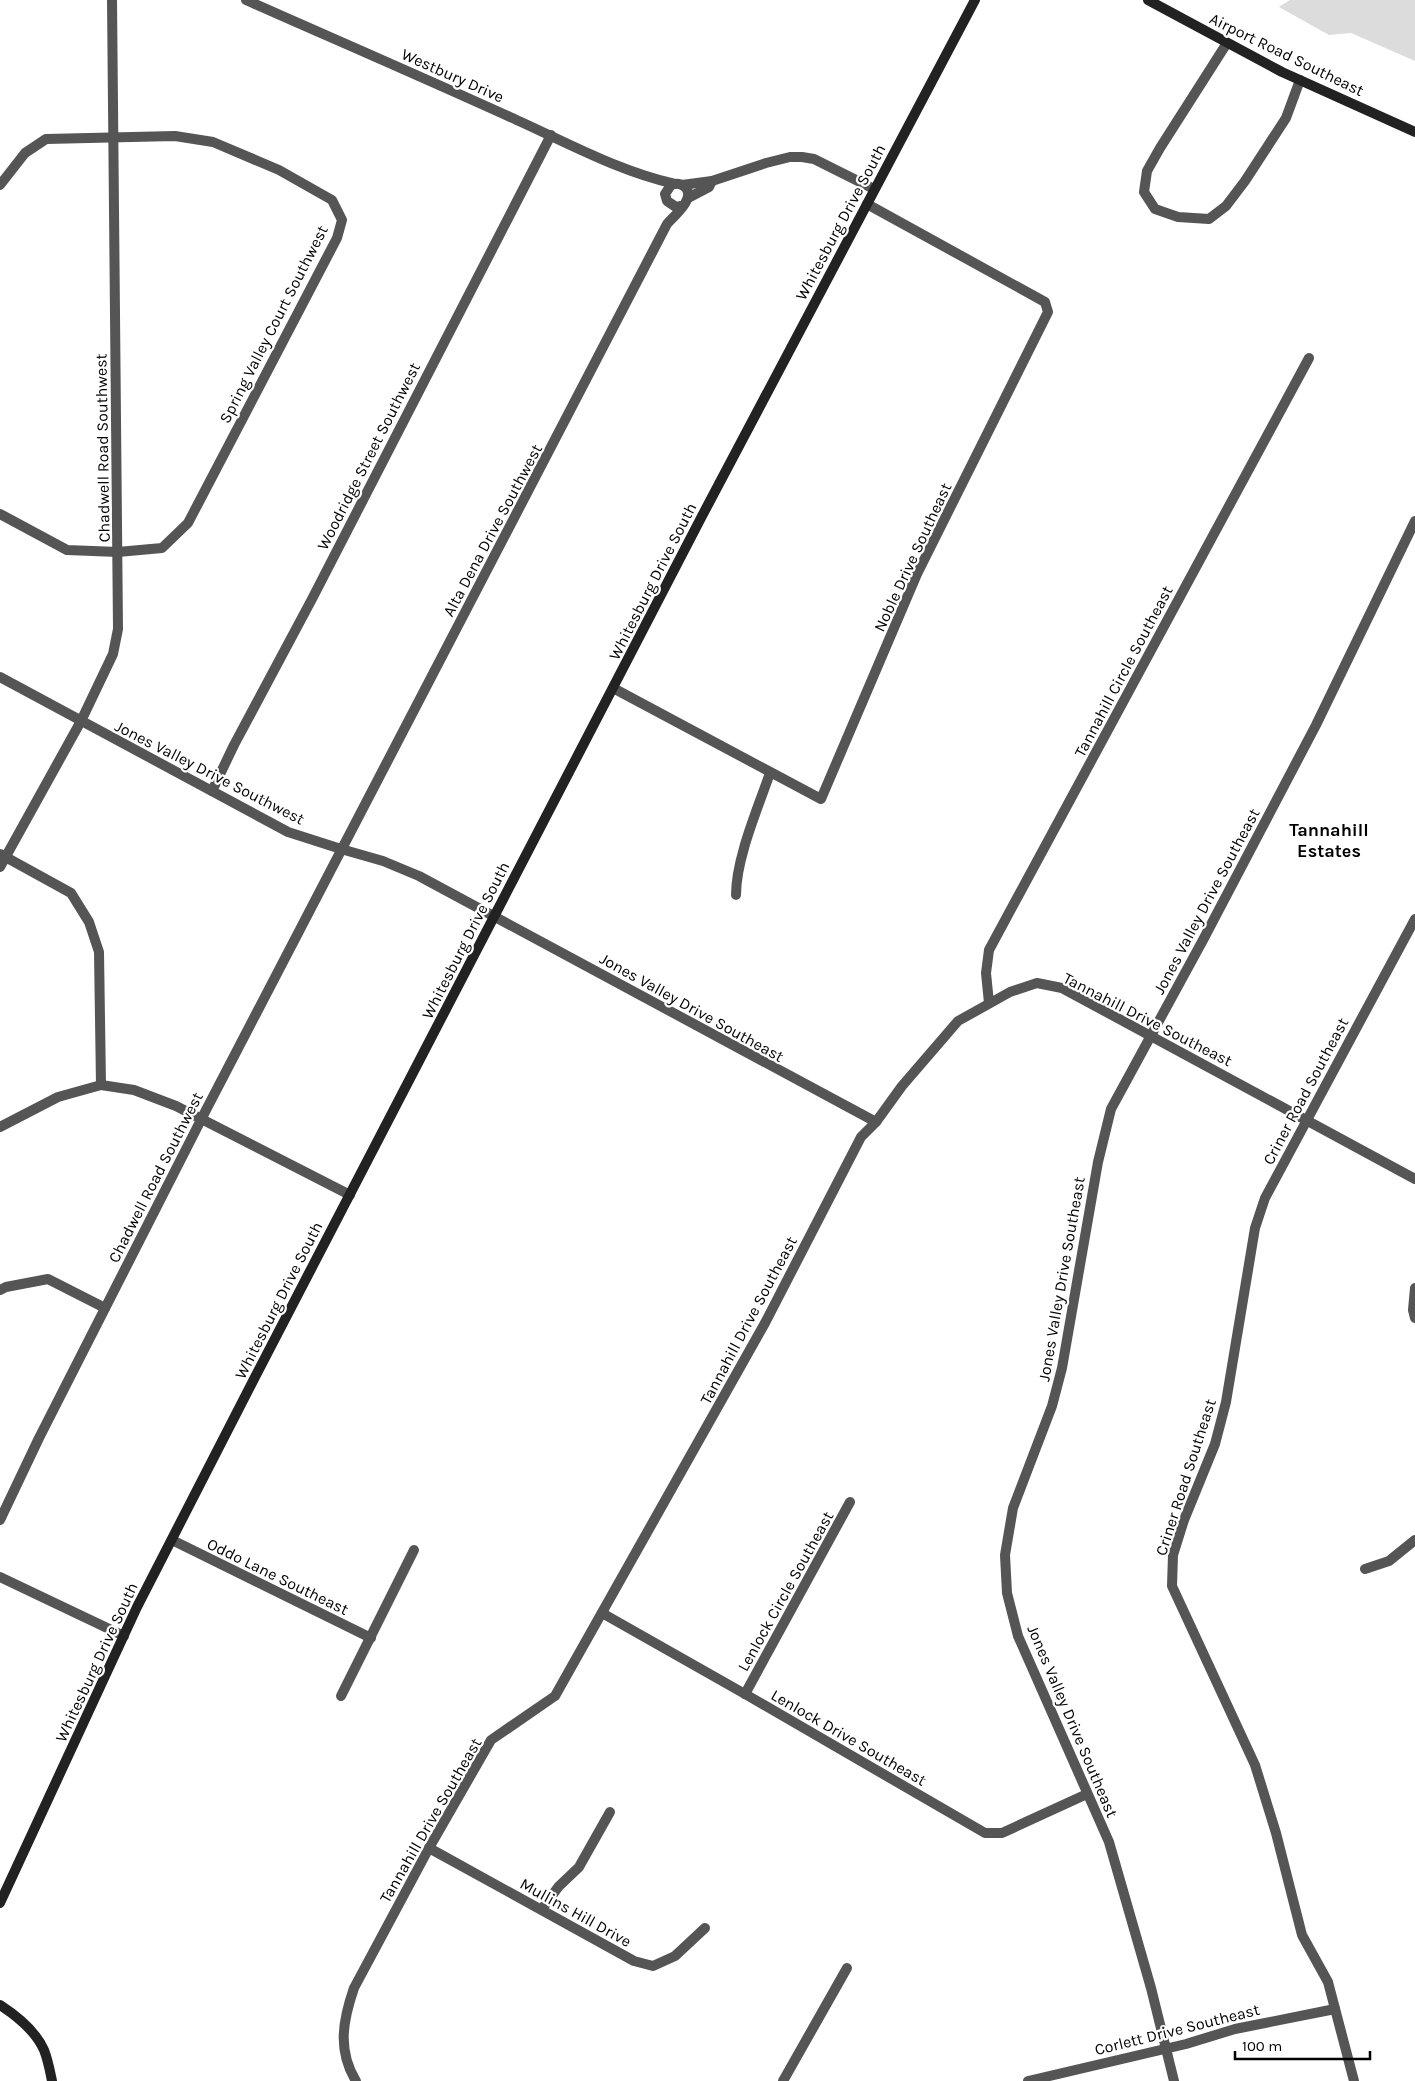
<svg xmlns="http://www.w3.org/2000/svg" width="1415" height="2081" font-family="Karla,sans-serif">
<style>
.green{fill:#dcdcdc}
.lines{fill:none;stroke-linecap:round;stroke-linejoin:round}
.street{stroke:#555;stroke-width:10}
.secondary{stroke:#222;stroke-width:10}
.labels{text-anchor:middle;stroke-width:4.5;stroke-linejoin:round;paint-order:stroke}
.street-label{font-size:16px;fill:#000;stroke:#fff}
.neighbourhood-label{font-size:18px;font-weight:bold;fill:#000;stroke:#fff}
</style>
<rect width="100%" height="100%" fill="#fff"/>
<path class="green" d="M1290 0H1415V61L1351 33 1329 35 1279 7Z"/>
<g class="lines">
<g class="street">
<path d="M246 0C334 39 422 77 510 117 564 141 617 171 675 184"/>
<path d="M1227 43 1160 148 1147 171 1144 192 1155 209 1178 217 1209 219 1226 206 1245 181 1286 118 1300 80"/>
<path d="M0 185 25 153 46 139 175 136 213 142 279 170 332 200 342 220 337 238 188 523 162 548 118 552 67 550 0 514"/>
<path d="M682 185 712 181 766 163 790 157H802L814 159 874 189"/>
<path d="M688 198 709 187 712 181"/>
<path d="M0 677 288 832 341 849 383 861 419 876 876 1122"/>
<path d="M613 688 821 799 917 574 1048 312 1045 302 867 204"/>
<path d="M212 791 234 745 312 599 551 135"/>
<path d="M0 854 71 893 89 922 99 952 101 1085"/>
<path d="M0 867 81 721 113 654 118 629 112 0"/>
<path d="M736 895C736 858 758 808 770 773"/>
<path d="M989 1003 986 973 989 950 1309 358"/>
<path d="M0 1127 58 1097 101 1085 134 1090 176 1106 350 1195"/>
<path d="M1415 1288 1413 1310 1415 1318"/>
<path d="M0 1290 6 1287 48 1279 105 1308"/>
<path d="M0 1520 39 1438 206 1110 667 224C674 216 695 199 686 188 682 183 676 183 671 185L665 194 667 201 676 207 684 205"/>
<path d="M172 1540 371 1638"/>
<path d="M1365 1569 1389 1561 1415 1540"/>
<path d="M0 1577 124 1636"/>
<path d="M602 1613 745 1694 985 1833H1002L1087 1794"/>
<path d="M745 1694 850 1502"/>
<path d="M341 1696 414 1550"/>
<path d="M429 1848 634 1961 653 1966 675 1956 705 1928"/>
<path d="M542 1909 559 1886 579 1867 610 1812"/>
<path d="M356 2081C337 2050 343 2020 354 1988L429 1848 491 1740 555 1696 765 1323 861 1137 876 1122 902 1086 958 1021 1010 992 1037 983 1062 988 1415 1179"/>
<path d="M783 2081 847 1968"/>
<path d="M1028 2081 1186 2044 1235 2029 1335 2009"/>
<path d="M1174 2081 1151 1988 1109 1842 1018 1636 1007 1593 1005 1555 1013 1508 1052 1406 1062 1368 1098 1162 1111 1109 1203 940 1316 725 1415 521"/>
<path d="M1354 2081 1328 1982 1302 1935 1276 1833 1255 1765 1172 1586 1173 1555 1184 1520 1215 1444 1226 1402 1255 1228 1265 1198 1415 919"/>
</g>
<g class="secondary">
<path d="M1148 0 1282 72 1415 132"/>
<path d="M0 1903 137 1607 254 1379 702 516 975 0"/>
<path d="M0 2005C17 2016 36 2032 44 2050 48 2060 50 2071 52 2081"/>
</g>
</g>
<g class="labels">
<g class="street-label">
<text transform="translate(1287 54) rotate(26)" y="6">Airport Road Southeast</text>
<text transform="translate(453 75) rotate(24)" y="6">Westbury Drive</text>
<text transform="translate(840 222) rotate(-62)" y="6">Whitesburg Drive South</text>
<text transform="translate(273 324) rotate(-63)" y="6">Spring Valley Court Southwest</text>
<text transform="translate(102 448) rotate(-91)" y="6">Chadwell Road Southwest</text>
<text transform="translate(368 456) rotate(-63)" y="6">Woodridge Street Southwest</text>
<text transform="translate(492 530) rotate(-62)" y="6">Alta Dena Drive Southwest</text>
<text transform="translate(912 557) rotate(-65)" y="6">Noble Drive Southeast</text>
<text transform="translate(652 581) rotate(-63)" y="6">Whitesburg Drive South</text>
<text transform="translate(1123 671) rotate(-62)" y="6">Tannahill Circle Southeast</text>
<text transform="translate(210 772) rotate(27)" y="6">Jones Valley Drive Southwest</text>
<text transform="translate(1206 901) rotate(-62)" y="6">Jones Valley Drive Southeast</text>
<text transform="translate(465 940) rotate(-63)" y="6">Whitesburg Drive South</text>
<text transform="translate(692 1007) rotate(29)" y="6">Jones Valley Drive Southeast</text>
<text transform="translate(1148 1019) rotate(27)" y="6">Tannahill Drive Southeast</text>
<text transform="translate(1305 1091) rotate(-62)" y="6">Criner Road Southeast</text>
<text transform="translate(155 1177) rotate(-63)" y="6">Chadwell Road Southwest</text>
<text transform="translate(1061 1279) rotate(-80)" y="6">Jones Valley Drive Southeast</text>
<text transform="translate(278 1300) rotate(-63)" y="6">Whitesburg Drive South</text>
<text transform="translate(748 1320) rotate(-62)" y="6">Tannahill Drive Southeast</text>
<text transform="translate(1185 1477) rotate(-72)" y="6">Criner Road Southeast</text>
<text transform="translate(278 1576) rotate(26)" y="6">Oddo Lane Southeast</text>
<text transform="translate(785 1591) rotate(-61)" y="6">Lenlock Circle Southeast</text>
<text transform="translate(96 1662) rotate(-65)" y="6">Whitesburg Drive South</text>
<text transform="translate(1073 1721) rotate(67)" y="6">Jones Valley Drive Southeast</text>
<text transform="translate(849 1737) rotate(30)" y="6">Lenlock Drive Southeast</text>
<text transform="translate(430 1820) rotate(-60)" y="6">Tannahill Drive Southeast</text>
<text transform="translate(576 1912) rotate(29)" y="6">Mullins Hill Drive</text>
<text transform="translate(1177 2029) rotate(-14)" y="6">Corlett Drive Southeast</text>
</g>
<g class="neighbourhood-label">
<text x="1329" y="836">Tannahill<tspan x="1329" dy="21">Estates</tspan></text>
</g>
</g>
<path d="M1235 2051v8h135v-8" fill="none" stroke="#000000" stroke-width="2.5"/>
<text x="1242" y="2051" font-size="15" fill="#000000" stroke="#ffffff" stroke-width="4" paint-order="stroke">100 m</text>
</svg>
